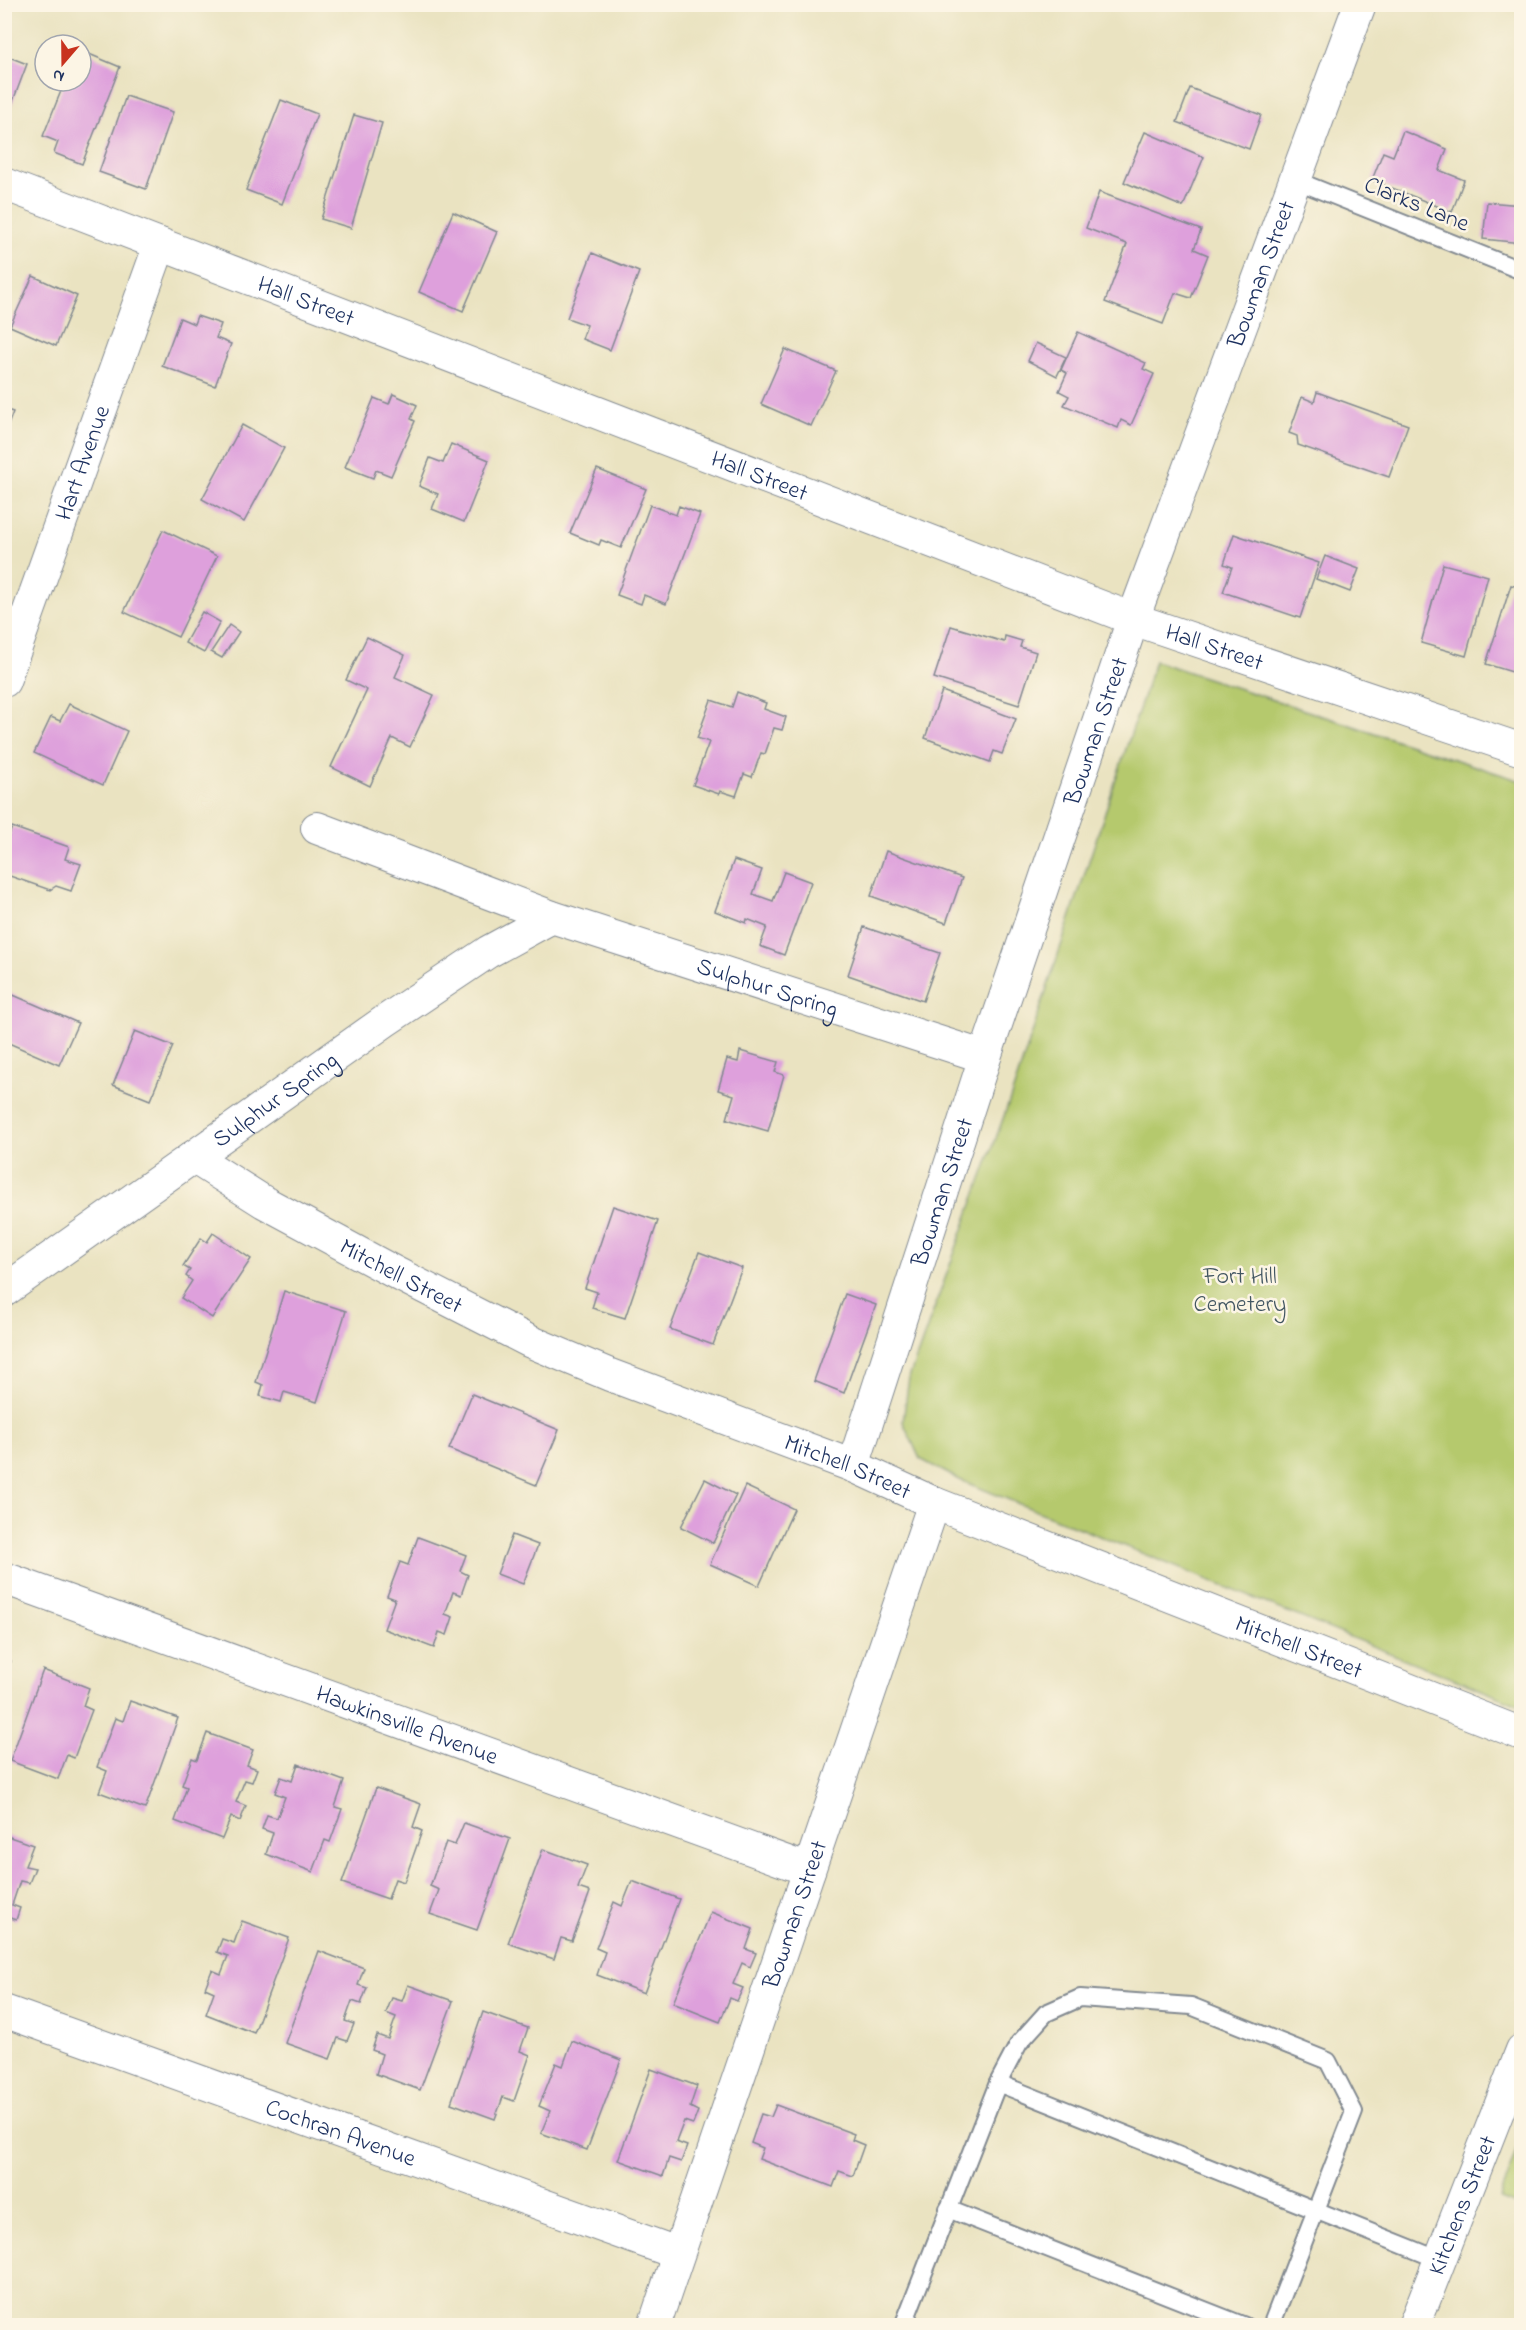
<svg xmlns="http://www.w3.org/2000/svg" width="1526" height="2330" font-family="'Indie Flower',sans-serif">
<style>
.green{fill:#b5c96d;stroke:#687c66;stroke-width:1.5}
.building{fill:#dea0dc}
.lines{fill:none;stroke-linecap:round;stroke-linejoin:round}
.service-casing{stroke:#828990;stroke-width:20}
.minor-casing{stroke:#828990;stroke-width:34}
.service{stroke:#fff;stroke-width:16}
.minor{stroke:#fff;stroke-width:32}
.labels{text-anchor:middle;stroke-width:5;stroke-linejoin:round;paint-order:stroke}
.street-label{font-size:24px;fill:#1b2f5e;stroke:#fcf5e5}
.park-label{font-size:24px;fill:#425662;stroke:#fcf5e5}
</style>
<rect width="100%" height="100%" fill="#fcf5e5"/>
<filter id="ink" filterUnits="userSpaceOnUse"><feTurbulence type="fractalNoise" baseFrequency=".0167" numOctaves="2"/><feDisplacementMap in="SourceGraphic" scale="12" xChannelSelector="R" yChannelSelector="G"/><feConvolveMatrix kernelMatrix="1 2 1 2 8 2 1 2 1" color-interpolation-filters="sRGB"/></filter>
<filter id="wash" filterUnits="userSpaceOnUse"><feTurbulence type="fractalNoise" baseFrequency=".008" numOctaves="4" result="noise"/><feDisplacementMap in="SourceGraphic" scale="24" xChannelSelector="R" yChannelSelector="G"/><feGaussianBlur stdDeviation="1.35" result="paint"/><feColorMatrix in="noise" values="0 0 0 0 0 0 0 0 0 0 0 0 0 0 0 0 0 1.4 0 .05"/><feComposite in="paint" operator="in"/></filter>
<g filter="url(#wash)">
<rect width="100%" height="100%" fill="#eae3c1"/>
<g class="green">
<path d="M1155 661 1521 781V1706L960 1480 920 1459 903 1422 909 1378 1012 1094Z"/>
<path d="M1521 2140V2207L1500 2199Z"/>
</g>
<g id="blocks">
<g class="building">
<path d="M89 54 120 67 82 164 54 153 58 142 43 136 65 81H81V59L86 61Z"/>
<path d="M4 55 27 64 10 109 4 107Z"/>
<path d="M1190 88 1261 115 1249 149 1177 122Z"/>
<path d="M126 96 173 112 146 189 99 172Z"/>
<path d="M281 100 317 114 282 204 246 190Z"/>
<path d="M354 115 382 123 351 228 321 219Z"/>
<path d="M1403 131 1447 149 1439 170 1464 180 1452 212 1372 180 1383 152 1393 156Z"/>
<path d="M1145 132 1204 157 1183 207 1124 182Z"/>
<path d="M1099 192 1201 230 1194 249 1208 255 1191 298 1175 293 1163 324 1105 302 1127 244 1086 228Z"/>
<path d="M1487 202 1522 205V243L1483 239Z"/>
<path d="M453 212 497 232 463 311 419 292Z"/>
<path d="M592 253 639 272 610 350 582 339 587 325 567 318Z"/>
<path d="M33 276 77 296 56 346 10 326Z"/>
<path d="M197 316 221 324 216 338 231 344 215 386 162 366 180 318 194 324Z"/>
<path d="M1078 332 1146 363 1143 369 1154 374 1131 425 1121 420 1118 428 1064 405 1069 396 1059 391 1067 373 1061 370Z"/>
<path d="M1036 343 1066 357 1057 376 1028 361Z"/>
<path d="M785 349 836 371 811 426 761 404Z"/>
<path d="M1317 392 1408 425 1389 477 1298 445 1297 436 1289 433 1302 397 1314 402Z"/>
<path d="M393 394 417 405 411 419 415 421 391 476 376 470 373 478 345 467 374 398 389 404Z"/>
<path d="M4 409 13 412 5 433H4Z"/>
<path d="M242 425 284 448 244 522 202 499Z"/>
<path d="M451 444 489 460 464 522 432 509 438 494 419 486 430 458 443 463Z"/>
<path d="M597 469 646 489 621 548 601 540 599 545 570 533Z"/>
<path d="M650 505 676 515 679 506 700 514 666 604 644 595 641 604 617 595Z"/>
<path d="M163 530 217 556 178 637 124 612Z"/>
<path d="M1234 534 1319 563 1300 618 1223 592 1232 567 1224 564Z"/>
<path d="M1325 556 1359 569 1350 592 1316 579Z"/>
<path d="M1443 564 1488 576 1466 656 1421 643Z"/>
<path d="M1511 585 1522 588V675L1486 664Z"/>
<path d="M202 612 220 622 204 653 185 643Z"/>
<path d="M229 625 239 632 222 658 211 652Z"/>
<path d="M951 626 1004 642 1005 636 1022 641 1020 647 1036 652 1019 705 934 678Z"/>
<path d="M367 637 405 655 395 677 434 695 410 747 392 738 370 786 331 767 367 690 346 680Z"/>
<path d="M942 691 1016 719 1002 754 994 751 990 762 925 738Z"/>
<path d="M737 692 766 703 764 709 786 717 782 730 774 728 765 754 761 753 752 777 744 774 736 796 720 791 719 794 693 785 709 742 697 738 711 700 732 707Z"/>
<path d="M69 704 127 731 103 785 34 753 51 717 60 721Z"/>
<path d="M12 827 69 847 65 859 81 864 71 891 56 886 50 890 4 874V840L7 841Z"/>
<path d="M886 851 962 878 946 923 871 896Z"/>
<path d="M734 860 762 870 753 894 773 901 784 872 811 882 784 955 760 946 767 927 747 919 746 923 715 911Z"/>
<path d="M864 927 940 953 923 1001 848 975Z"/>
<path d="M4 991 78 1023 59 1065 4 1041Z"/>
<path d="M135 1031 173 1046 150 1100 113 1085Z"/>
<path d="M740 1051 778 1062 775 1072 784 1075 768 1131 727 1119 734 1095 718 1090 727 1059 738 1062Z"/>
<path d="M613 1206 658 1221 625 1318 592 1308 597 1292 585 1288Z"/>
<path d="M213 1233 251 1259 212 1318 181 1298 192 1281 186 1276 190 1270 183 1266 201 1238 207 1242Z"/>
<path d="M699 1252 742 1268 713 1345 670 1329Z"/>
<path d="M284 1291 346 1311 317 1402 284 1392 281 1402 260 1396 263 1385 256 1382Z"/>
<path d="M845 1294 876 1305 844 1393 814 1381Z"/>
<path d="M472 1394 559 1430 536 1485 449 1449Z"/>
<path d="M705 1479 736 1495 713 1543 681 1527Z"/>
<path d="M745 1486 794 1509 759 1586 710 1564Z"/>
<path d="M512 1535 538 1545 523 1584 497 1574Z"/>
<path d="M418 1537 466 1555 460 1571 468 1575 461 1595 453 1592 445 1614 453 1617 447 1635 439 1632 434 1648 384 1629 395 1599 387 1596 400 1562 408 1565Z"/>
<path d="M4 1659 11 1661 5 1679H4Z"/>
<path d="M43 1670 89 1688 83 1706 92 1710 74 1758 67 1755 58 1779 10 1761Z"/>
<path d="M130 1701 178 1718 145 1809 99 1792 107 1771 97 1767 115 1718 123 1721Z"/>
<path d="M207 1733 253 1750 247 1765 257 1769 252 1782 245 1780 236 1802 246 1806 240 1821 231 1817 222 1839 175 1821 187 1787 182 1785 192 1758 197 1760Z"/>
<path d="M298 1764 344 1781 335 1807 342 1809 330 1842 325 1840 313 1872 266 1854 273 1833 262 1829 267 1815 277 1818 285 1797 275 1793 281 1777 292 1781Z"/>
<path d="M376 1788 421 1804 413 1827 422 1831 404 1882 395 1879 388 1899 342 1883Z"/>
<path d="M464 1823 510 1839 477 1930 430 1914 439 1890 430 1886 446 1842 455 1845Z"/>
<path d="M4 1835 33 1845 25 1866 35 1868 29 1883 20 1881 12 1905 20 1908 16 1920 7 1917 5 1923Z"/>
<path d="M543 1849 587 1865 578 1888 590 1892 572 1941 561 1938 554 1959 508 1943Z"/>
<path d="M632 1881 679 1899 644 1993 597 1975 605 1952 596 1948 614 1902 622 1906Z"/>
<path d="M711 1912 753 1929 746 1949 756 1953 750 1967 742 1963 733 1984 743 1988 737 2001 730 1998 720 2022 673 2003Z"/>
<path d="M242 1921 289 1938 254 2033 206 2014 214 1992 205 1988 212 1970 221 1974 228 1956 217 1952 222 1939 234 1943Z"/>
<path d="M319 1951 364 1968 358 1985 367 1988 361 2004 352 2001 345 2021 354 2024 347 2041 338 2038 330 2059 285 2043Z"/>
<path d="M408 1985 453 2001 420 2090 376 2074 382 2054 372 2050 377 2035 388 2039 396 2017 386 2013 392 1998 402 2001Z"/>
<path d="M483 2012 528 2028 520 2051 530 2055 514 2101 503 2097 495 2119 451 2103Z"/>
<path d="M572 2041 621 2060 587 2150 541 2133 550 2111 539 2106 556 2063 563 2066Z"/>
<path d="M651 2069 697 2086 690 2107 698 2111 693 2124 684 2121 676 2142 687 2146 681 2162 669 2158 663 2176 618 2160Z"/>
<path d="M776 2105 854 2134 852 2140 864 2145 853 2176 839 2171 833 2187 759 2159 763 2148 751 2143 761 2114 771 2117Z"/>
</g>
</g>
</g>
<g filter="url(#ink)">
<use href="#blocks" fill-opacity="0" stroke="#828990" stroke-width="1.5"/>
<g class="lines">
<defs>
<g id="service">
<path d="M1295 180 1522 271"/>
<path d="M998 2083 1019 2043 1046 2013 1080 1998 1191 2006 1328 2061 1354 2112 1271 2326"/>
<path d="M948 2209 1245 2326"/>
<path d="M903 2326 998 2083 1440 2260"/>
</g>
<g id="minor">
<path id="s1" d="M4 184 1133 619 1522 750"/>
<path id="s2" d="M4 681 160 244"/>
<path id="s3" d="M317 828 552 917 985 1057"/>
<path id="s4" d="M193 1157 264 1202 394 1272 529 1341 610 1375 853 1466 934 1503 1522 1734"/>
<path id="s5" d="M4 1291 385 1021 488 952 552 917"/>
<path id="s6" d="M853 1466 985 1057 1133 619 1360 4"/>
<path id="s7" d="M4 1578 809 1870"/>
<path id="s8" d="M4 2011 677 2253"/>
<path id="s9" d="M654 2326 934 1503"/>
<path id="s10" d="M1414 2326 1522 2050"/>
</g>
</defs>
<use href="#service" class="service-casing"/>
<use href="#minor" class="minor-casing"/>
<use href="#service" class="service"/>
<use href="#minor" class="minor"/>
</g>
</g>
<g class="labels">
<g class="street-label">
<text transform="translate(1417 203) rotate(22)" y="8">Clarks Lane</text>
<text dy="8" stroke="none"><textPath href="#s6" startOffset="1260">Bowman Street</textPath></text>
<text dy="8" stroke="none"><textPath href="#s1" startOffset="324">Hall Street</textPath></text>
<text dy="8" stroke="none"><textPath href="#s2" startOffset="232">Hart Avenue</textPath></text>
<text dy="8" stroke="none"><textPath href="#s1" startOffset="810">Hall Street</textPath></text>
<text dy="8" stroke="none"><textPath href="#s1" startOffset="1296">Hall Street</textPath></text>
<text dy="8" stroke="none"><textPath href="#s6" startOffset="774">Bowman Street</textPath></text>
<text dy="8" stroke="none"><textPath href="#s3" startOffset="478">Sulphur Spring</textPath></text>
<text dy="8" stroke="none"><textPath href="#s5" startOffset="332">Sulphur Spring</textPath></text>
<text dy="8" stroke="none"><textPath href="#s6" startOffset="288">Bowman Street</textPath></text>
<text dy="8" stroke="none"><textPath href="#s4" startOffset="240">Mitchell Street</textPath></text>
<text dy="8" stroke="none"><textPath href="#s4" startOffset="726">Mitchell Street</textPath></text>
<text dy="8" stroke="none"><textPath href="#s4" startOffset="1212">Mitchell Street</textPath></text>
<text dy="8" stroke="none"><textPath href="#s7" startOffset="429">Hawkinsville Avenue</textPath></text>
<text dy="8" stroke="none"><textPath href="#s9" startOffset="435">Bowman Street</textPath></text>
<text dy="8" stroke="none"><textPath href="#s8" startOffset="358">Cochran Avenue</textPath></text>
<text dy="8" stroke="none"><textPath href="#s10" startOffset="130">Kitchens Street</textPath></text>
</g>
<g class="park-label">
<text x="1240" y="1283">Fort Hill<tspan x="1240" dy="28">Cemetery</tspan></text>
</g>
</g>
<rect width="1526" height="2330" fill="none" stroke="#fcf5e5" stroke-width="24"/>
<g transform="translate(63 63) rotate(200)"><circle r="28" fill="#fcf5e5" stroke="#a2a6af" stroke-width="1.5"/>
<path d="M0-4.5L10 22L0 15L-10 22Z" fill="#c8321e"/>
<text y="-9" font-size="16" font-weight="bold" text-anchor="middle" fill="#1b2f5e">N</text>
</g>
</svg>
